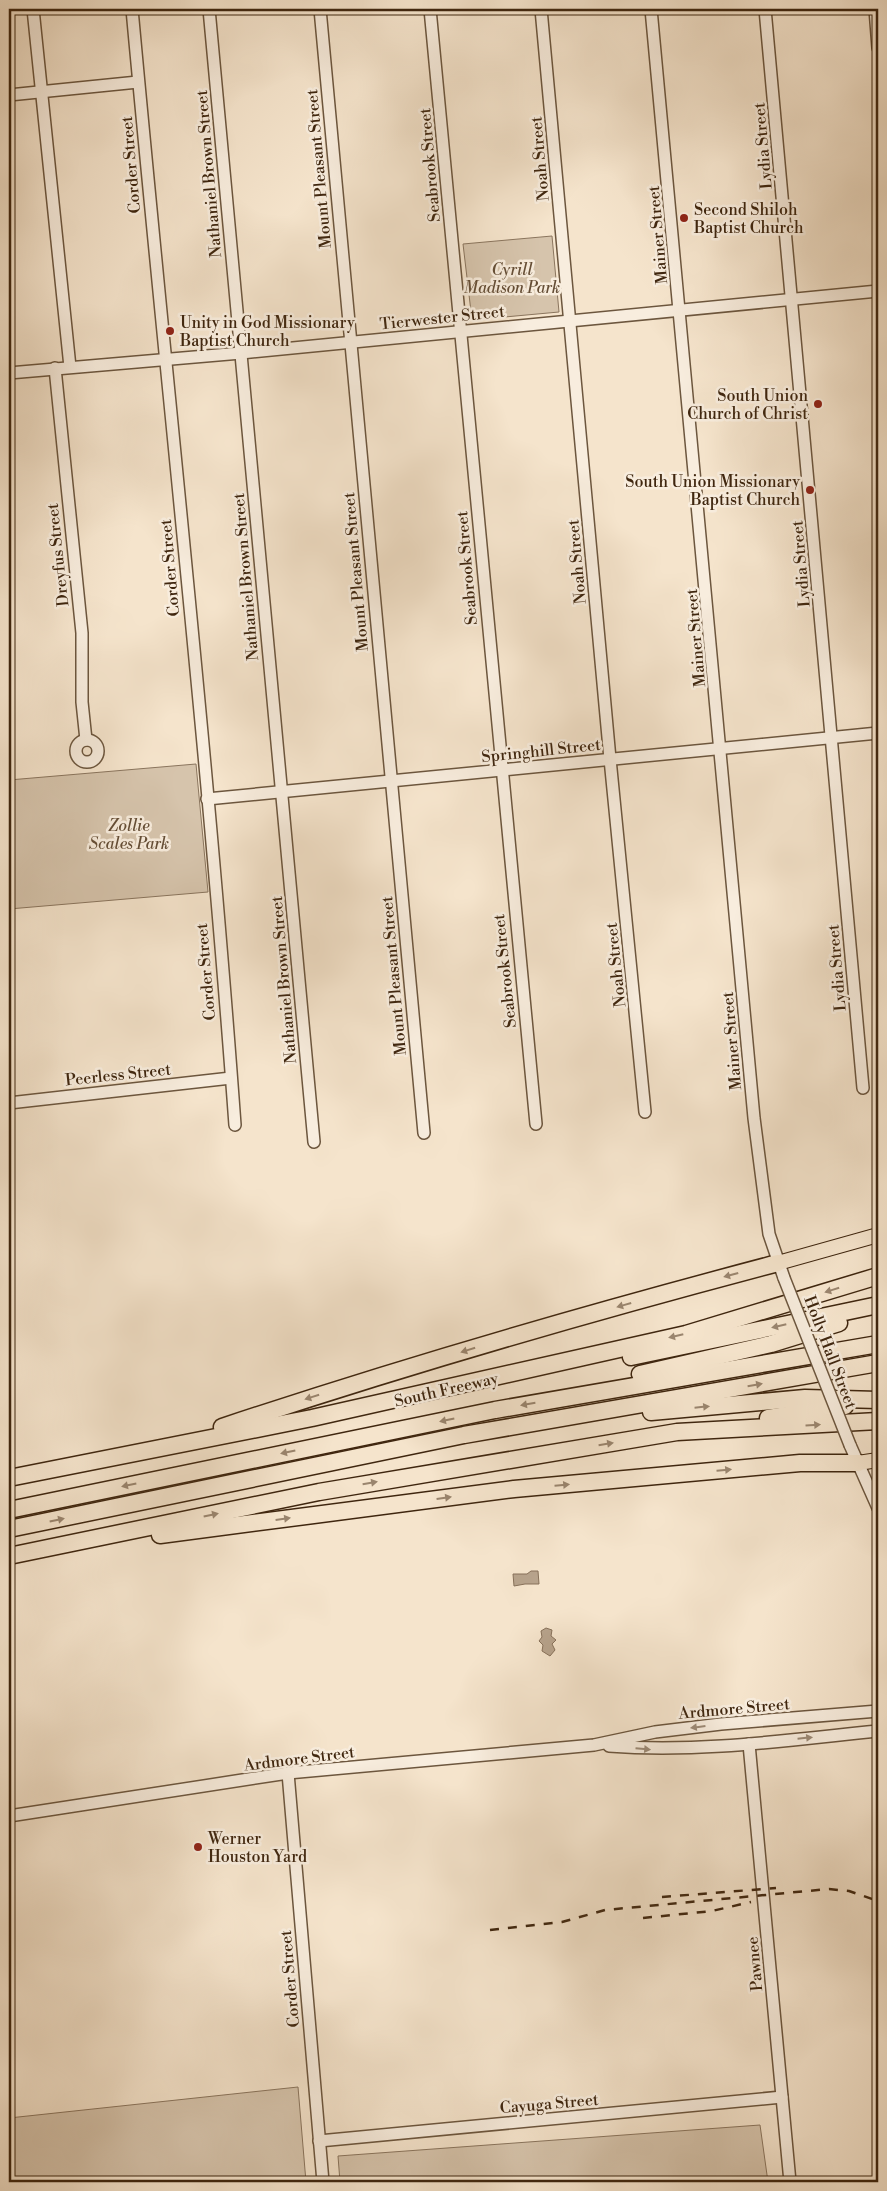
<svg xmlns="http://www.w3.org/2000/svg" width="887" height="2191" font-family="'Libre Bodoni',serif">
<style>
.green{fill:#d6c4ac;stroke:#8a755e}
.water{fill:#b7a38c;stroke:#87715a}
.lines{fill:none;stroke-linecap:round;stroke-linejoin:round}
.minor-casing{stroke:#6c563e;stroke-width:14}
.major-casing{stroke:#3f260f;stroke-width:16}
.highway-casing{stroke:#3f260f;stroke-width:19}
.minor{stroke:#f8edde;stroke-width:11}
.major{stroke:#f5e4cc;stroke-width:14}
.highway{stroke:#f5e4cc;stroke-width:16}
.rail{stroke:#3f260f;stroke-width:2.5;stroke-dasharray:9 9;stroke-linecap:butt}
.minor-bridge-casing{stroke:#6c563e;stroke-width:14;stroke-linecap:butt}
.minor-bridge{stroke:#f8edde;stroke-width:11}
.oneway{fill:#9a856e}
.oneway2{fill:#9c8a76}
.poi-dot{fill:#8f2418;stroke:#f8edde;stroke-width:2}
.labels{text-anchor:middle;stroke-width:5;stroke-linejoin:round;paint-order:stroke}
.street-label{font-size:16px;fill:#3f260f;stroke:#f8edde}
.poi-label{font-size:16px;fill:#3f260f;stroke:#f8edde;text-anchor:start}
.park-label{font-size:16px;font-style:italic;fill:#654e36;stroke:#f8edde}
</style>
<rect width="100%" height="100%" fill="#f5e4cc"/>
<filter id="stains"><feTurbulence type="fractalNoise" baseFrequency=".004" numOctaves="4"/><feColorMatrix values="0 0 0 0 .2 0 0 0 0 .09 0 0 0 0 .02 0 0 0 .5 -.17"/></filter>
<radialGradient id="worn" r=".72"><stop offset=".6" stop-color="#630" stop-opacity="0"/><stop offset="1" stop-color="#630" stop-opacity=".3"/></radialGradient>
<g class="green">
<path d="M552 236 559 312 472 320 463 244Z"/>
<path d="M196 764 208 892 9 909V780Z"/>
<path d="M298 2087 306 2182H9V2118Z"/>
<path d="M760 2125 768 2182H340L338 2156Z"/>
</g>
<g class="water">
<path d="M531 1571H538L539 1584H525L514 1586 513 1574H527Z"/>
<path d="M546 1628 552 1630 551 1636 556 1640 552 1644 555 1650 550 1656 542 1651 543 1645 539 1641 542 1637 541 1631Z"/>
</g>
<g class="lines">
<defs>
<g id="minor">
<path d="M33 9 70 367"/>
<path d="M132 9C166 381 208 753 235 1125"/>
<path d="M209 9 314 1142"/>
<path d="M320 9 424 1133"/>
<path d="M430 9 536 1124"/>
<path d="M541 9 610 759 645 1112"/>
<path d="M651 9 754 1118 769 1234 784 1278"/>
<path d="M765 9 863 1088"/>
<path d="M875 9 878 48"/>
<path d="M9 95 138 82"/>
<path d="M55 368 82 633V702L86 740"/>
<path d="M9 373 241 353 878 291"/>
<circle cx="87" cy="751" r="11"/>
<path d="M207 799 878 733"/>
<path d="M9 1103 231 1078"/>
<path d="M850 1445 878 1508"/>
<path d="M749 1744 790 2182"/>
<path d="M609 1746C698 1753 789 1740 878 1731"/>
<path d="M288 1773 323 2182"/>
<path d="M9 1816 288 1773 594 1745 655 1732 721 1724 878 1711"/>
<path d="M319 2141 782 2097"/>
</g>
<g id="major">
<path d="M778 1263 878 1235"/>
<path d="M858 1463 878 1460"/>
</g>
<g id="highway">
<path d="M631 1357 878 1305"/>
<path d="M640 1374 771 1344 839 1323"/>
<path d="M651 1412 805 1398 878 1400"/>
<path d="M768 1418 845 1406"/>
<path d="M222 1427C405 1366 592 1312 778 1263"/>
<path d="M9 1478 312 1418 686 1334 878 1276"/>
<path d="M9 1510 495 1410 878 1344"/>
<path d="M9 1529 464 1435 878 1363"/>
<path d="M160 1535 514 1489 800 1463H858"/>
<path d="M9 1556 319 1492 677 1432 878 1421"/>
</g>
</defs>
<use href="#minor" class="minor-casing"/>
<use href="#major" class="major-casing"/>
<use href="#highway" class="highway-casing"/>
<use href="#minor" class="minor"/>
<use href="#major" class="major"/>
<use href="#highway" class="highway"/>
<g class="rail">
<path d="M662 1897 776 1888"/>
<path d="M643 1918 712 1911 751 1902"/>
<path d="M490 1930 562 1922 605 1910 829 1889 849 1891 878 1901"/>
</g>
<defs>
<path id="minor-bridge" d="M784 1278 850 1445"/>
</defs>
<use href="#minor-bridge" class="minor-bridge-casing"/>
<use href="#minor-bridge" class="minor-bridge"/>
</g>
<defs><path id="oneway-solid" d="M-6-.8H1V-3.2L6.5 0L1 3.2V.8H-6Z" transform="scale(1.25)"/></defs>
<g class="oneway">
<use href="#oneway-solid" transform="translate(731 1275) rotate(165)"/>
<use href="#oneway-solid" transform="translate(832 1290) rotate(163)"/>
<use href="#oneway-solid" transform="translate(624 1305) rotate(164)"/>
<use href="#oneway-solid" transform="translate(779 1326) rotate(167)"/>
<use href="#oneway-solid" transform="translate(676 1336) rotate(167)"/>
<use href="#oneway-solid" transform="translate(468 1350) rotate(163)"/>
<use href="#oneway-solid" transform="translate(755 1385) rotate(-10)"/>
<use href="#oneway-solid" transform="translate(312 1397) rotate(162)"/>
<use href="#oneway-solid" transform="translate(528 1404) rotate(170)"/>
<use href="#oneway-solid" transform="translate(702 1407) rotate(-6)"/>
<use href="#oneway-solid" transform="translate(447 1420) rotate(168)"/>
<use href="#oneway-solid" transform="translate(813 1425) rotate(-4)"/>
<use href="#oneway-solid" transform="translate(606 1444) rotate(-9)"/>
<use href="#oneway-solid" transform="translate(288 1452) rotate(168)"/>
<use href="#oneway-solid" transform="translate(724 1470) rotate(-5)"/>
<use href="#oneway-solid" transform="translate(370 1483) rotate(-10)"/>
<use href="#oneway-solid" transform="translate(129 1485) rotate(168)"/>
<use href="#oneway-solid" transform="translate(562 1485) rotate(-5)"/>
<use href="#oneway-solid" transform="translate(444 1498) rotate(-8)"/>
<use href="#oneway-solid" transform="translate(211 1515) rotate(-12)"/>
<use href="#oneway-solid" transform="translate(283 1519) rotate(-8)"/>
<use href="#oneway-solid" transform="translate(57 1520) rotate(-12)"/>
</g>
<g class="oneway2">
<use href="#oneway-solid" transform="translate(698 1727) rotate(173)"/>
<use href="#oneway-solid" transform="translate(805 1738) rotate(-6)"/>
<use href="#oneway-solid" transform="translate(643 1749) rotate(5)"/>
</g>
<g class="poi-dot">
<circle cx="684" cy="218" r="5"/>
<circle cx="170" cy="331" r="5"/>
<circle cx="818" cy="404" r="5"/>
<circle cx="810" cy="490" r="5"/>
<circle cx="198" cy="1847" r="5"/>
</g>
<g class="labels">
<g class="street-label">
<text transform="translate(762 146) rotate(-95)" y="6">Lydia Street</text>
<text transform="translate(539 159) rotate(-95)" y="6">Noah Street</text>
<text transform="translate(130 165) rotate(-95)" y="6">Corder Street</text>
<text transform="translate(429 165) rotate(-95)" y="6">Seabrook Street</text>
<text transform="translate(318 169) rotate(-95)" y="6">Mount Pleasant Street</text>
<text transform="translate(208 174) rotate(-95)" y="6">Nathaniel Brown Street</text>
<text transform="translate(657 235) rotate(-95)" y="6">Mainer Street</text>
<text transform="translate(442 317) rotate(-6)" y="6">Tierwester Street</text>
<text transform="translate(57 555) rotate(-96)" y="6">Dreyfus Street</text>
<text transform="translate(576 562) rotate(-95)" y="6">Noah Street</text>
<text transform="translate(800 564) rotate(-95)" y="6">Lydia Street</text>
<text transform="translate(169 568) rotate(-95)" y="6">Corder Street</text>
<text transform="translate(466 568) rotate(-95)" y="6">Seabrook Street</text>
<text transform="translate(355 572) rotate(-95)" y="6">Mount Pleasant Street</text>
<text transform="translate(245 577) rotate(-95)" y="6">Nathaniel Brown Street</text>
<text transform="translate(695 638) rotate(-95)" y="6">Mainer Street</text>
<text transform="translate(541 750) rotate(-6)" y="6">Springhill Street</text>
<text transform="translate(615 965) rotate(-96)" y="6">Noah Street</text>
<text transform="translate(836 968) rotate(-95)" y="6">Lydia Street</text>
<text transform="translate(504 971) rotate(-96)" y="6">Seabrook Street</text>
<text transform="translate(205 972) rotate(-95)" y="6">Corder Street</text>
<text transform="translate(393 976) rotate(-95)" y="6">Mount Pleasant Street</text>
<text transform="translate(283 980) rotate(-95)" y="6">Nathaniel Brown Street</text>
<text transform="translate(731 1041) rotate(-95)" y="6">Mainer Street</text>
<text transform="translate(118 1074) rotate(-6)" y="6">Peerless Street</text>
<text transform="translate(831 1352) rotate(69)" y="6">Holly Hall Street</text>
<text transform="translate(446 1389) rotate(-13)" y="6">South Freeway</text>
<text transform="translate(734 1708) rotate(-5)" y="6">Ardmore Street</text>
<text transform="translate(299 1758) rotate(-7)" y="6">Ardmore Street</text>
<text transform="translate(754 1964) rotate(-95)" y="6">Pawnee</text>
<text transform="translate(289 1979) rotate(-95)" y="6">Corder Street</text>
<text transform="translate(549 2103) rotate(-5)" y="6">Cayuga Street</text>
</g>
<g class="poi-label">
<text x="694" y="215">Second Shiloh<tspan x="694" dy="18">Baptist Church</tspan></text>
<text x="180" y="328">Unity in God Missionary<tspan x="180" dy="18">Baptist Church</tspan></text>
<text x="808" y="401" text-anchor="end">South Union<tspan x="808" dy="18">Church of Christ</tspan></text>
<text x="800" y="487" text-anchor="end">South Union Missionary<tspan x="800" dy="18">Baptist Church</tspan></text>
<text x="208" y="1844">Werner<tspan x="208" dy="18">Houston Yard</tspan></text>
</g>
<g class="park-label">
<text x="512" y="275">Cyrill<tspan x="512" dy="18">Madison Park</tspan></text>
<text x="129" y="831">Zollie<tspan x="129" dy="18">Scales Park</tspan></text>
</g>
</g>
<rect width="887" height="2191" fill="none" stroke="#f5e4cc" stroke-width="30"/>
<rect x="10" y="10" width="867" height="2171" fill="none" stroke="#3f260f" stroke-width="2.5"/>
<rect x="15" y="15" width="857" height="2161" fill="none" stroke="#3f260f"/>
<rect width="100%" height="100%" filter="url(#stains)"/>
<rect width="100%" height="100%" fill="url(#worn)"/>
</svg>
